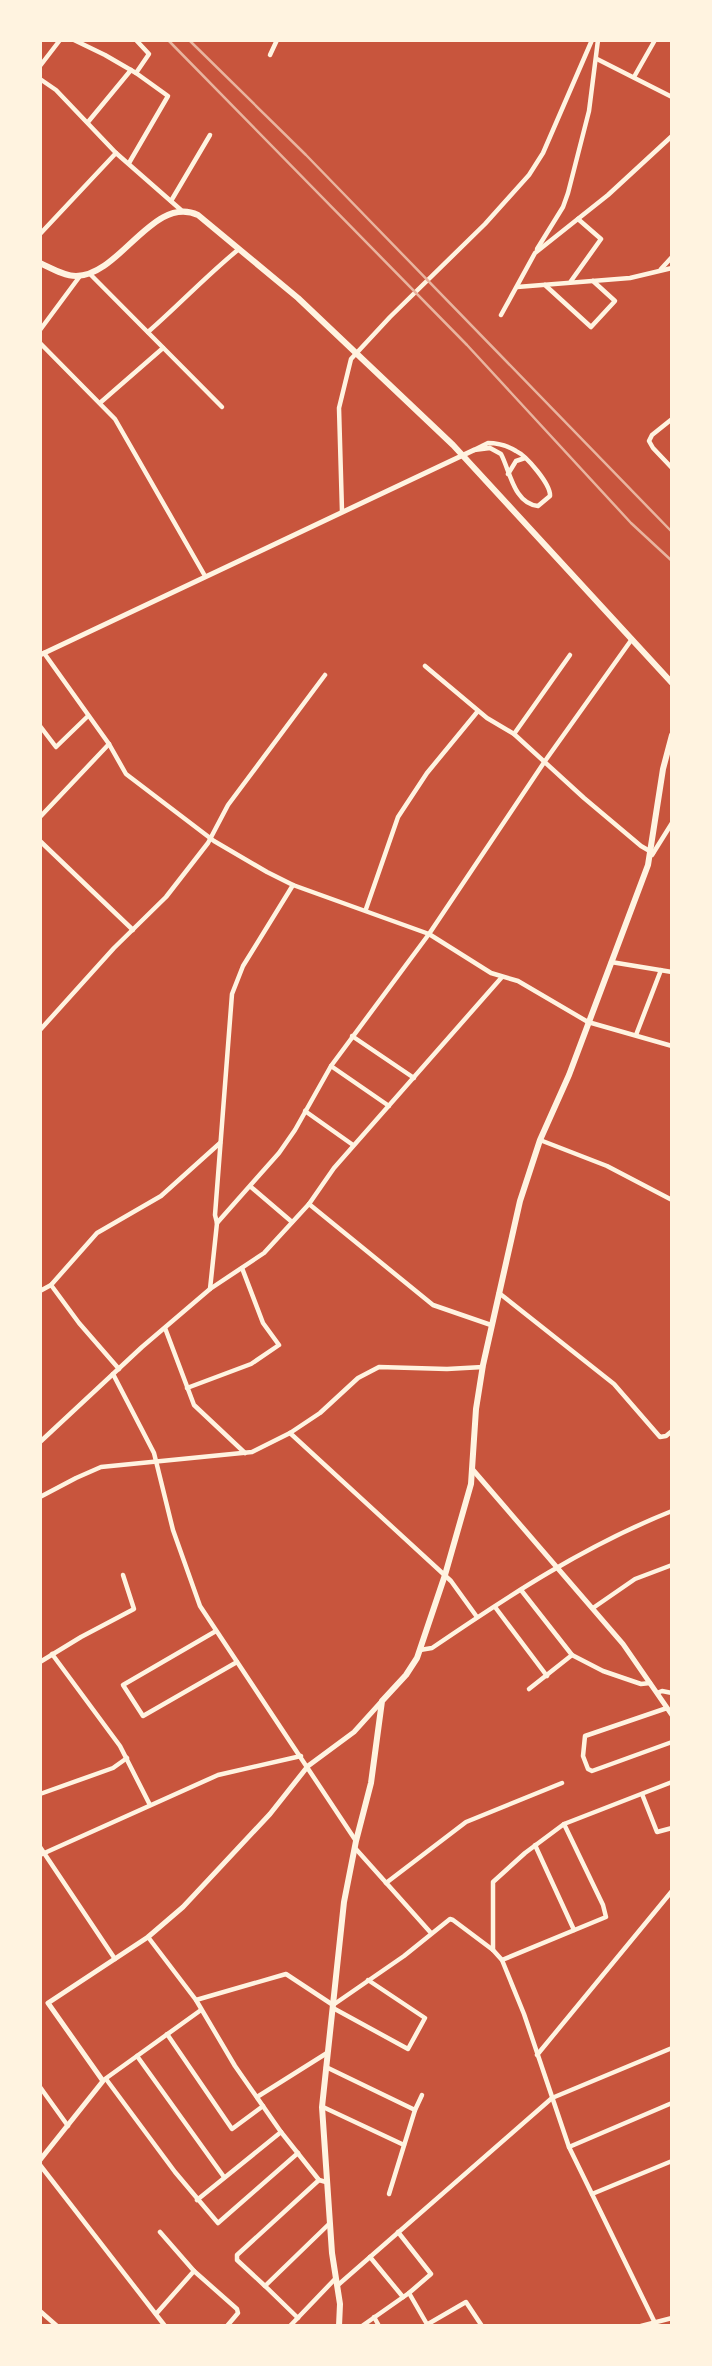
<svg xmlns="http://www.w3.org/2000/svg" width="712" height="2366" font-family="'Golos Text',sans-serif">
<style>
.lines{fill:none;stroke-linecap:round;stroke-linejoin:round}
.minor{stroke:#fff3e0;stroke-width:4.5}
.tertiary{stroke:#fff3e0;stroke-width:5}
.secondary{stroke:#fff3e0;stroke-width:6}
.primary{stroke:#fff3e0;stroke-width:6}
.rail{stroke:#e9b49f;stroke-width:2.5}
</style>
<rect width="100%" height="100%" fill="#c8553d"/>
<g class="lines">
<g class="minor">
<path d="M74 40 105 55 136 73"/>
<path d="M270 55 277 40"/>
<path d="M597 59 672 97"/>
<path d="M40 66 60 40"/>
<path d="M634 77 655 40"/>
<path d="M40 79 56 90 116 153 181 210"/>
<path d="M88 122 131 70"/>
<path d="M129 163 168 96 136 73 149 54 136 40"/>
<path d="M171 201 210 135"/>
<path d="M40 234 116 153"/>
<path d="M537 249 563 207 568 193 589 111 598 40"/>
<path d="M661 269 672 257"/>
<path d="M90 274 222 407"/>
<path d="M571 281 601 239 578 219"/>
<path d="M545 285 591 327 615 301 593 281"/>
<path d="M517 287 630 278 672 268"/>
<path d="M501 315 535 253 608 195 672 136"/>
<path d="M40 330 80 276"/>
<path d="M148 332C179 305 207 275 239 249"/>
<path d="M40 343 115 419 205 576"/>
<path d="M101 402 163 348"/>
<path d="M672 419 652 435 649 441 653 448 672 468"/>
<path d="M488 443C498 443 508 446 516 451 527 456 551 485 550 496L538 506C514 504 510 471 501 454L490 448 474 450Z"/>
<path d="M508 474 516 461 525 458"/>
<path d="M342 511 339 408 351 359 390 317 485 224 529 175 543 153 592 40"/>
<path d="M44 653 109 744 126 774 214 841 267 872 293 885 429 934 491 973 518 981 588 1022 672 1046"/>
<path d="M425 666 487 718 514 734 584 798 641 846 653 853"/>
<path d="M40 726 56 747 88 716"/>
<path d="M514 734 570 655"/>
<path d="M40 817 109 744"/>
<path d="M40 841 133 930"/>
<path d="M652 855 672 823"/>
<path d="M366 909 398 817 427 773 478 711"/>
<path d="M611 962 672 972"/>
<path d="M40 1030 114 948 166 897 208 843 228 805 325 675"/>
<path d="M636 1035 661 970"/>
<path d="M352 1036 414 1078"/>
<path d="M331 1066 389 1106"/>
<path d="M305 1111 353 1145"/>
<path d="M540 1140 607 1166 672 1200"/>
<path d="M251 1187 292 1222"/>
<path d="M309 1204 433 1305 491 1325"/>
<path d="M217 1223 279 1153 295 1130 331 1066 429 934 545 761 632 639"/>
<path d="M51 1285 79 1323 119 1369"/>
<path d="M210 1289 217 1223 215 1215 232 994 243 966 293 885"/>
<path d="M40 1291 51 1285 97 1233 161 1196 220 1143"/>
<path d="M499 1293 614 1384 660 1437 666 1436 672 1431"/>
<path d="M165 1328 194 1405 245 1453"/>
<path d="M113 1374 154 1453 173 1530 200 1606 356 1841"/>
<path d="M187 1388 251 1364 279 1345 263 1323 242 1268"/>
<path d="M290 1433 451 1581 477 1617"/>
<path d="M40 1442 142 1347 210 1289 264 1253 309 1204 334 1168 502 977"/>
<path d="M40 1497 76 1478 101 1467 252 1452 290 1433 320 1413 358 1378 379 1367 447 1369 483 1367"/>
<path d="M521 1590 572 1655 603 1671 641 1684 650 1683"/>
<path d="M495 1607 547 1676"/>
<path d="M593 1608 635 1579 672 1565"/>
<path d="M216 1631 123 1685 143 1716 237 1662"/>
<path d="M420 1650 432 1648C508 1596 586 1545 672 1511"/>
<path d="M52 1654 120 1746 150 1805"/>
<path d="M40 1662 81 1637 134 1609 123 1575"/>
<path d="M529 1689 572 1655"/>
<path d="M657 1693 662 1691 672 1693"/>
<path d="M667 1708 585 1736 583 1756 588 1769 592 1771 672 1742"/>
<path d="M40 1794 113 1768 127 1758"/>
<path d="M642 1794 657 1832 672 1828"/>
<path d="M535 1845 574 1930"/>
<path d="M40 1847 115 1959"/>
<path d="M355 1848 431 1933"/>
<path d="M40 1855 218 1775 301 1756"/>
<path d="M386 1883 466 1822 562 1783"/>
<path d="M148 1937 196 2000 235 2066 281 2132 319 2180 326 2182"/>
<path d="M493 1950V1882L525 1853 564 1824 672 1782"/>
<path d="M502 1960 606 1917 603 1905 564 1824"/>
<path d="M196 2000 286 1974 333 2005 404 1956 450 1919 453 1920 493 1950 502 1960 524 2014 569 2147 654 2321"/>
<path d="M333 2008 408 2049 425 2018 368 1980"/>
<path d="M167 2034 232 2129 263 2106"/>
<path d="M537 2055 672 1891"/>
<path d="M137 2056 224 2177"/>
<path d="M326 2067 415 2110"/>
<path d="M105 2079 201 2010"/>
<path d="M106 2079 175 2172 218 2223 298 2153"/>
<path d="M40 2087 68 2126"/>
<path d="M257 2097 327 2053"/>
<path d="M323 2107 404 2145"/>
<path d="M569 2147 672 2103"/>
<path d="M40 2165 165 2326"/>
<path d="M319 2180 237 2255V2260L265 2286 329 2224"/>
<path d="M389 2194 415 2110 422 2095"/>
<path d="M592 2194 672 2161"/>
<path d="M197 2200 281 2132"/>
<path d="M370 2257 403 2297"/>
<path d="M194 2271 237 2309 238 2313 227 2326"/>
<path d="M338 2285 552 2098 672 2048"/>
<path d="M265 2286 298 2318"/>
<path d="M409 2293 428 2326"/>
<path d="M40 2311 57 2326"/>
<path d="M156 2314 194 2271 160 2232"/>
<path d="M374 2317 379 2326"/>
<path d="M428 2324 466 2302 482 2326"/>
<path d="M290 2326 335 2279"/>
<path d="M362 2326 409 2293 431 2274 398 2232"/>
<path d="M641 2326 672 2318"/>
</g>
<g class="tertiary">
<path d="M40 655 474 450"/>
<path d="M473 1470 623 1644 672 1715"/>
<path d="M40 2160 103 2081 48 2003 148 1937 183 1907 270 1814 308 1766 354 1732 382 1701"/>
</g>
<path class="secondary" d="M40 263C51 268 64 276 76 276 120 276 153 194 198 215L298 298 453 445 672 683"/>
<path class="primary" d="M339 2326 340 2304 332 2253 322 2107 344 1902 356 1841 371 1783 382 1701 406 1675 417 1658 445 1575 471 1484 476 1409 483 1365 520 1201 540 1140 569 1075 648 865 663 769 672 735"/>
<g class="rail">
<path d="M168 40 467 345 631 523 672 561"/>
<path d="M189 40 306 155 672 532"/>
</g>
</g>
<rect width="712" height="2366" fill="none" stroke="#fff3e0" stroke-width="84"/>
</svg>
